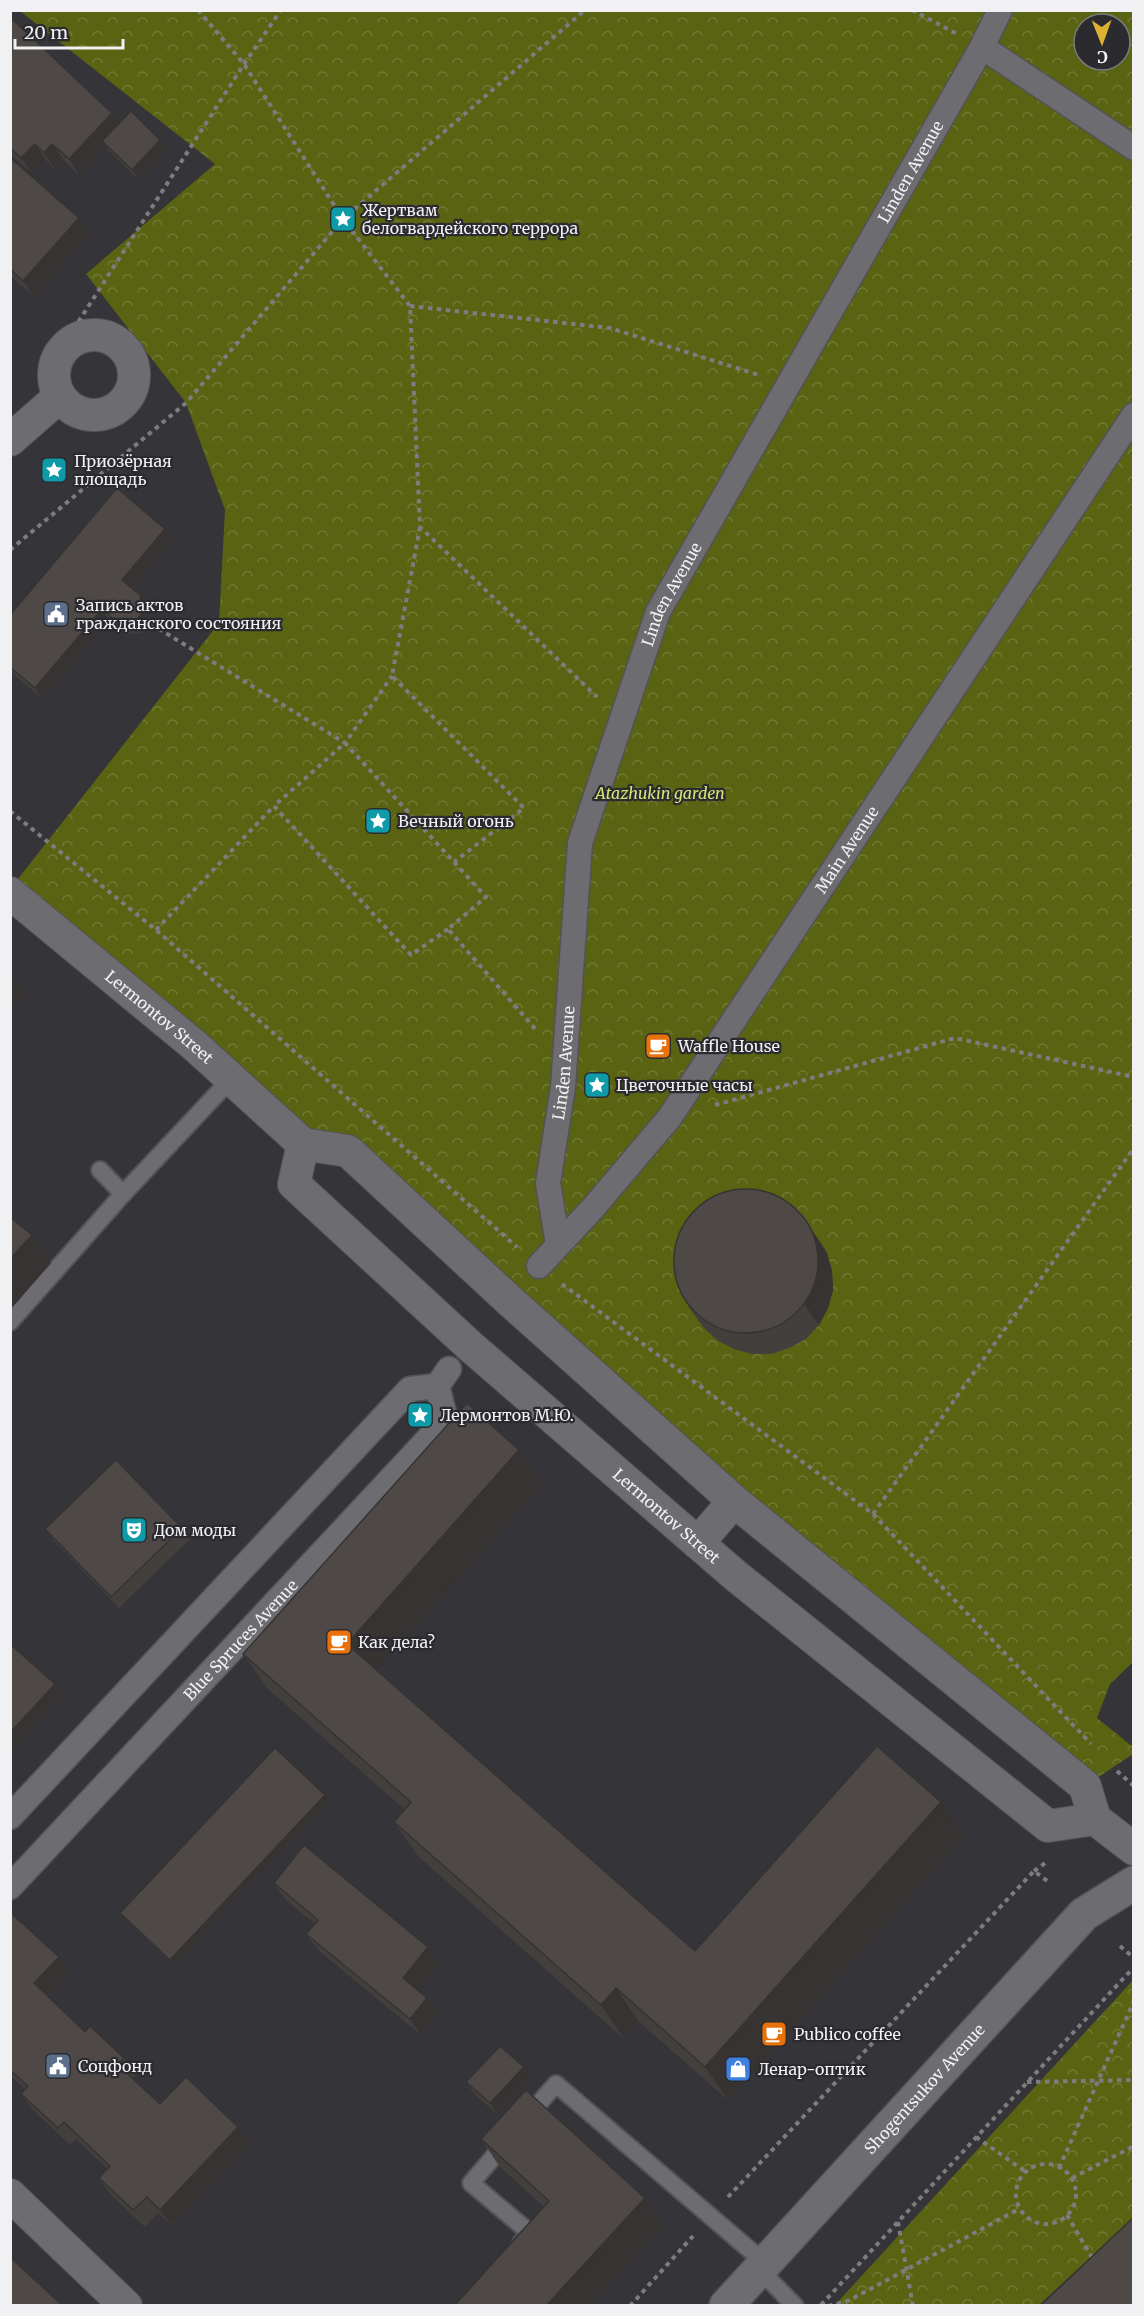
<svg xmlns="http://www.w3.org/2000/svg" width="1144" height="2316" font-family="Merriweather,serif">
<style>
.park{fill:url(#park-crowns);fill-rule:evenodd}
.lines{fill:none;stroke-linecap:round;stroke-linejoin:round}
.service-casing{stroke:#535357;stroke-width:20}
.pedestrian-casing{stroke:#535357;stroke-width:27}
.minor-casing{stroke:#535357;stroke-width:34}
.secondary-casing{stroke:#535357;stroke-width:36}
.path{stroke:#7d7d81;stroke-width:4;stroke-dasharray:4.5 4.5;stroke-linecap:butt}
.service{stroke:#6c6c71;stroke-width:16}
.pedestrian{stroke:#6c6c71;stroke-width:24}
.minor{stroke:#6c6c71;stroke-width:32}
.secondary{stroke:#6c6c71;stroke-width:33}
.wall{fill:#433f3d}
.shaded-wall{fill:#373332}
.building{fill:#4e4947;stroke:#373332;stroke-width:1.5}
.labels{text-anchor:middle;stroke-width:4.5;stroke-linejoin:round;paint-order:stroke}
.street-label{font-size:16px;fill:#f1f1f4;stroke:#2a2a2f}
.poi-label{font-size:16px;fill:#f1f1f4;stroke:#2a2a2f;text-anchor:start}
.park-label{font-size:16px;font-style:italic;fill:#d5e676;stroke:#2a2a2f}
</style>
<defs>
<pattern id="park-crowns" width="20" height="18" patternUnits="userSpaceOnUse" patternTransform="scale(1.5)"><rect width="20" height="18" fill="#596312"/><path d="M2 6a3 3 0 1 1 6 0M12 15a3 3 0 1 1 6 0" fill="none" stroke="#717a35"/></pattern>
</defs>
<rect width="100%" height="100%" fill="#343439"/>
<g class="park">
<path d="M20 11H1133L1134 1661 1110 1684 1097 1718 1133 1747V1754L1085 1786 348 1151 303 1144 10 889 219 623 225 510 186 403 86 274 215 164ZM1084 24H1120V60H1084Z"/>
<path d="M1133 1980V2218L1039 2305 834 2306Z"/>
</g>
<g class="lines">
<defs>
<g id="service">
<path d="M100 1170 123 1194"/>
<path d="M10 1322 123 1194 231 1079"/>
<path d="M526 2118 556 2084 765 2263"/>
<path d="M508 2140 471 2183 530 2233 521 2243"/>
<path d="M759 2269 795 2306"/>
</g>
<g id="pedestrian">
<path d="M982 47 1134 148"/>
<path id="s1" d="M558 1245 548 1183 563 1087 580 843 658 612 982 47 1000 10"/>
<path id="s2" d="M539 1266 593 1208 670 1117 1134 415"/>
<path d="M10 1817 410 1389 437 1386 449 1369"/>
<path id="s3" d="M10 1887 446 1420 437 1386"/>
</g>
<g id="minor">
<circle cx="94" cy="375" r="40"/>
<path d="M10 440 59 397"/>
<path id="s4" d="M10 893 194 1045 303 1144 348 1151 510 1301 734 1501 1085 1786 1095 1819 1134 1849"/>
<path id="s5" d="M303 1144 294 1184 470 1346 736 1576 1048 1826 1095 1819"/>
<path d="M698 1543 734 1501"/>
<path d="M10 2195 126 2306"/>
</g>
<g id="secondary">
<path id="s6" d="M726 2306 1084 1914 1134 1883"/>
</g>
</defs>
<use href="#service" class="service-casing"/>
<use href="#pedestrian" class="pedestrian-casing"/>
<use href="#minor" class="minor-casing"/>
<use href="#secondary" class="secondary-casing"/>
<g class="path">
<path d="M198 10 244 64 343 219 585 10"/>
<path d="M912 10 957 34"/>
<path d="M410 306 610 328 759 375"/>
<path d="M59 352 244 64 281 10"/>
<path d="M420 527 392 676 524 808 454 862"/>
<path d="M10 550 186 403 343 219 410 306 420 527 597 697"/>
<path d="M151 624 345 743 392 676"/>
<path d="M10 811 156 930 517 1247"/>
<path d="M448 929 411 955 274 806 345 743 486 897 448 929 537 1031"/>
<path d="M156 930 274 806"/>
<path d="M715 1105 955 1038 1134 1077"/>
<path d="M562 1284 873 1514 1091 1744"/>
<path d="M873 1514 1134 1148"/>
<path d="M1117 1771 1134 1786"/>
<path d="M1034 1871 1048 1861"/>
<path d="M1120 1946 1134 1958"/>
<path d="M850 2067 864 2078"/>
<path d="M1027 2082 1134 2080"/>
<path d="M976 2137 1026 2172"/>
<circle cx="1046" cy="2194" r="30"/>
<path d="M1059 2168 1134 2001"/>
<path d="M1072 2178 1134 2146"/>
<path d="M728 2197 1034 1871 1050 1883"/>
<path d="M1067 2215 1094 2261"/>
<path d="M898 2222 913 2306"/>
<path d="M821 2305 1134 1967"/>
<path d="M630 2306 693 2236"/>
<path d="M828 2306 846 2302 1019 2209"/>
</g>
<use href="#service" class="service"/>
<use href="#pedestrian" class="pedestrian"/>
<use href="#minor" class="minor"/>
<use href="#secondary" class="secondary"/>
</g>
<g class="wall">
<path d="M10 23 119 123 168 151 140 181 110 152 107 148 80 176 64 160 55 169 46 160 33 174 10 154Z"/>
<path d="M10 163 79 218 90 234 35 297 10 276Z"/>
<path d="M165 529 173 540 133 588 148 606 151 624 144 632 126 635 109 621 43 699 10 671V615Z"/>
<path d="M817 1237 827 1253 832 1271 833 1290 828 1308 819 1325 806 1339 789 1348 771 1354H752L734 1349 717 1340 703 1327 688 1306Z"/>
<path d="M519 1450 543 1484 377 1670 695 1951 965 1836 729 2101 639 2022 624 2039 418 1856 394 1822 405 1810 267 1688 243 1654Z"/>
<path d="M182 1528 190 1539 119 1608 53 1540 45 1529Z"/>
<path d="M329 1800 174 1965 124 1918 120 1913Z"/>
<path d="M274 1883 428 1947 440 1963 418 1990 439 2014 421 2035 318 1950 306 1934 315 1924 285 1899Z"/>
<path d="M10 1912 59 1957 70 1973 48 1997 85 2032 124 2058 136 2075 133 2078 160 2104 238 2127 250 2144 172 2226 158 2213 145 2227 110 2194 99 2178 108 2169 76 2139 70 2145 33 2110 21 2094 25 2089 10 2076Z"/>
<path d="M531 2078 498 2115 474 2094 466 2082Z"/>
<path d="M481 2139 645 2198 664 2225 591 2306H454L544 2207 500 2167Z"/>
</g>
<g class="shaded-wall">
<path d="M112 113 124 130 102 141 107 148 80 176 69 159Z"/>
<path d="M160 140 168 151 140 181 132 170Z"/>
<path d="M35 144 46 160 33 174 21 158Z"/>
<path d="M52 144 64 160 55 169 44 153Z"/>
<path d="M79 218 90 234 35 297 23 281Z"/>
<path d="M165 529 173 540 130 591 122 580Z"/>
<path d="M140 595 148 606 151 624 144 632 136 621Z"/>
<path d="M102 609 109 621 43 699 35 688Z"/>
<path d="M10 970 26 993 10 1011Z"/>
<path d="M803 1216 827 1253 832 1271 833 1290 828 1308 819 1325 804 1304Z"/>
<path d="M32 1235 51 1263 10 1310V1259Z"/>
<path d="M519 1450 543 1484 371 1678 347 1644Z"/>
<path d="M55 1684 63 1696 10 1753V1733Z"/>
<path d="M325 1795 329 1800 174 1965 170 1960Z"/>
<path d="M941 1802 965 1836 729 2101 705 2067Z"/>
<path d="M428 1947 440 1963 415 1994 403 1978Z"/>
<path d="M59 1957 70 1973 45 2000 34 1983Z"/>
<path d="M616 1988 639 2022 624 2039 601 2005Z"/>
<path d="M427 1998 439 2014 421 2035 410 2019Z"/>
<path d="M524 2067 531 2078 498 2115 490 2103Z"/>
<path d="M238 2127 250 2144 172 2226 160 2210Z"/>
<path d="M645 2198 664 2225 591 2306H546Z"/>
</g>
<g class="building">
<path d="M13 20 112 113 69 159 52 144 44 153 35 144 21 158 10 148V23Z"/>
<path d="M131 111 160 140 132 170 102 141Z"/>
<path d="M13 160 79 218 23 281 10 269V163Z"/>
<path d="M117 488 165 529 122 580 140 595 143 612 136 621 118 623 102 609 35 688 10 667V615Z"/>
<circle cx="746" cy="1261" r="72"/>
<path d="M10 1217 32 1235 10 1259Z"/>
<path d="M467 1403 519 1450 347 1644 695 1951 877 1746 941 1802 705 2067 616 1988 601 2005 394 1822 411 1802 243 1654Z"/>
<path d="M116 1460 182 1528 111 1597 45 1529Z"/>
<path d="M10 1644 55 1684 10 1733Z"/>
<path d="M275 1748 325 1795 170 1960 120 1913Z"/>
<path d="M304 1845 428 1947 403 1978 427 1998 410 2019 306 1934 318 1920 274 1883Z"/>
<path d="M10 1912 59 1957 34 1983 85 2032 90 2026 124 2058 118 2065 160 2104 186 2077 238 2127 160 2210 147 2197 133 2210 99 2178 110 2166 64 2122 58 2128 21 2094 28 2086 10 2070Z"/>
<path d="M500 2046 524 2067 490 2103 466 2082Z"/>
<path d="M526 2090 645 2198 546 2306H454L549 2201 481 2139Z"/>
<path d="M1134 2217V2306H1040Z"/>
<path d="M10 2257 63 2306H10Z"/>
</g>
<defs>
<symbol id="sight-square" viewBox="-11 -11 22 22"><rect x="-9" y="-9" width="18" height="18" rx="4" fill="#0f9aa8" stroke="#2a2a2f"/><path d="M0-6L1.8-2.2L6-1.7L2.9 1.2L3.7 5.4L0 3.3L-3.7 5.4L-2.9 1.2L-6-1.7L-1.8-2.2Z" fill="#fff"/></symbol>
<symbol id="civic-square" viewBox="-11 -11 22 22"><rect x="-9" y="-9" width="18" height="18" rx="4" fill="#5c6f8a" stroke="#2a2a2f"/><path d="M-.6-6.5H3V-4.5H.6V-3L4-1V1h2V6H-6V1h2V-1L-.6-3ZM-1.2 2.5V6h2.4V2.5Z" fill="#fff"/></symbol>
<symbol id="cafe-square" viewBox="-11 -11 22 22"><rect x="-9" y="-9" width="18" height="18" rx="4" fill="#e8710a" stroke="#2a2a2f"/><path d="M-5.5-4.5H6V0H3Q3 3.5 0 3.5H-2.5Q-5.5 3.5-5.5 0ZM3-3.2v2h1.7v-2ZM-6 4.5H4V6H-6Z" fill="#fff"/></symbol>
<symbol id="theatre-square" viewBox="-11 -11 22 22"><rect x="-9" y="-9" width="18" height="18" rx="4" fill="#0f9aa8" stroke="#2a2a2f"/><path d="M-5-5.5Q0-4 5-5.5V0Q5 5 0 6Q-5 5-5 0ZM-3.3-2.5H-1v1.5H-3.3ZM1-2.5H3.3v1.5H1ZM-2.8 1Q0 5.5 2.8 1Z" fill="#fff"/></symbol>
<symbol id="shop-square" viewBox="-11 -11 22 22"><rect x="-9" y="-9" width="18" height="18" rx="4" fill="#3f7fe0" stroke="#2a2a2f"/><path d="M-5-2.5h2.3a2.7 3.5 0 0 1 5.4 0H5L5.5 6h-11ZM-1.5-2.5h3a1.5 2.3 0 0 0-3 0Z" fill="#fff"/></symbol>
</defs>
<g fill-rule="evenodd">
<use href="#sight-square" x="328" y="204" width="30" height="30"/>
<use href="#sight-square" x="39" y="455" width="30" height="30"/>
<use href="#civic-square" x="41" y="599" width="30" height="30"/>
<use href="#sight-square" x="363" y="806" width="30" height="30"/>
<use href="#cafe-square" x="643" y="1031" width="30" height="30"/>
<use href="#sight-square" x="582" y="1070" width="30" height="30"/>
<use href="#sight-square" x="405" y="1400" width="30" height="30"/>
<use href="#theatre-square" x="119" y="1515" width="30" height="30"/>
<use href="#cafe-square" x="324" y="1627" width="30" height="30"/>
<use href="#cafe-square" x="759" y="2019" width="30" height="30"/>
<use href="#civic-square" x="43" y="2051" width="30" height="30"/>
<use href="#shop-square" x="723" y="2054" width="30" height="30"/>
</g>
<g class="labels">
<g class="street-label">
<text dy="6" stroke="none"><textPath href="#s1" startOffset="1156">Linden Avenue</textPath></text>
<text dy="6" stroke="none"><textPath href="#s1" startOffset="670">Linden Avenue</textPath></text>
<text dy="6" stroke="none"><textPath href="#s2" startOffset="519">Main Avenue</textPath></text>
<text dy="6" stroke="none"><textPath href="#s4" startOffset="194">Lermontov Street</textPath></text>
<text dy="6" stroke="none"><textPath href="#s1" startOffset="184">Linden Avenue</textPath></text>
<text dy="6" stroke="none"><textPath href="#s5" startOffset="540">Lermontov Street</textPath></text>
<text dy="6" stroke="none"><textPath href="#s3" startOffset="338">Blue Spruces Avenue</textPath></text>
<text dy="6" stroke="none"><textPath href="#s6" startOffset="294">Shogentsukov Avenue</textPath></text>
</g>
<g class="poi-label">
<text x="362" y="216">Жертвам<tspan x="362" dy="18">белогвардейского террора</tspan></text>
<text x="74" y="467">Приозёрная<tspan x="74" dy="18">площадь</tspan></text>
<text x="76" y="611">Запись актов<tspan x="76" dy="18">гражданского состояния</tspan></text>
<text x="398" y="827">Вечный огонь</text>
<text x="678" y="1052">Waffle House</text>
<text x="616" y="1091">Цветочные часы</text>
<text x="440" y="1421">Лермонтов М.Ю.</text>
<text x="154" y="1536">Дом моды</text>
<text x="358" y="1648">Как дела?</text>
<text x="794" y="2040">Publico coffee</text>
<text x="78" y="2072">Соцфонд</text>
<text x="758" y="2075">Ленар-оптик</text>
</g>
<g class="park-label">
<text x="660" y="799">Atazhukin garden</text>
</g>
</g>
<rect width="1144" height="2316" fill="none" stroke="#f1f1f4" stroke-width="24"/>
<g transform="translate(1102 42) rotate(179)"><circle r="28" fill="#2a2a2f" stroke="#7a7a7e" stroke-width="1.5"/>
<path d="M0-4.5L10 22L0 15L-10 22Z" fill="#dcb233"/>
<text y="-9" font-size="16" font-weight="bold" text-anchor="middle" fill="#f1f1f4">С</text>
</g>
<path d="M15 39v9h108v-9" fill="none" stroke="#f1f1f4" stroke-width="3"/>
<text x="24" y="39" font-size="18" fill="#f1f1f4" stroke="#2a2a2f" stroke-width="4.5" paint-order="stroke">20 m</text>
</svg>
